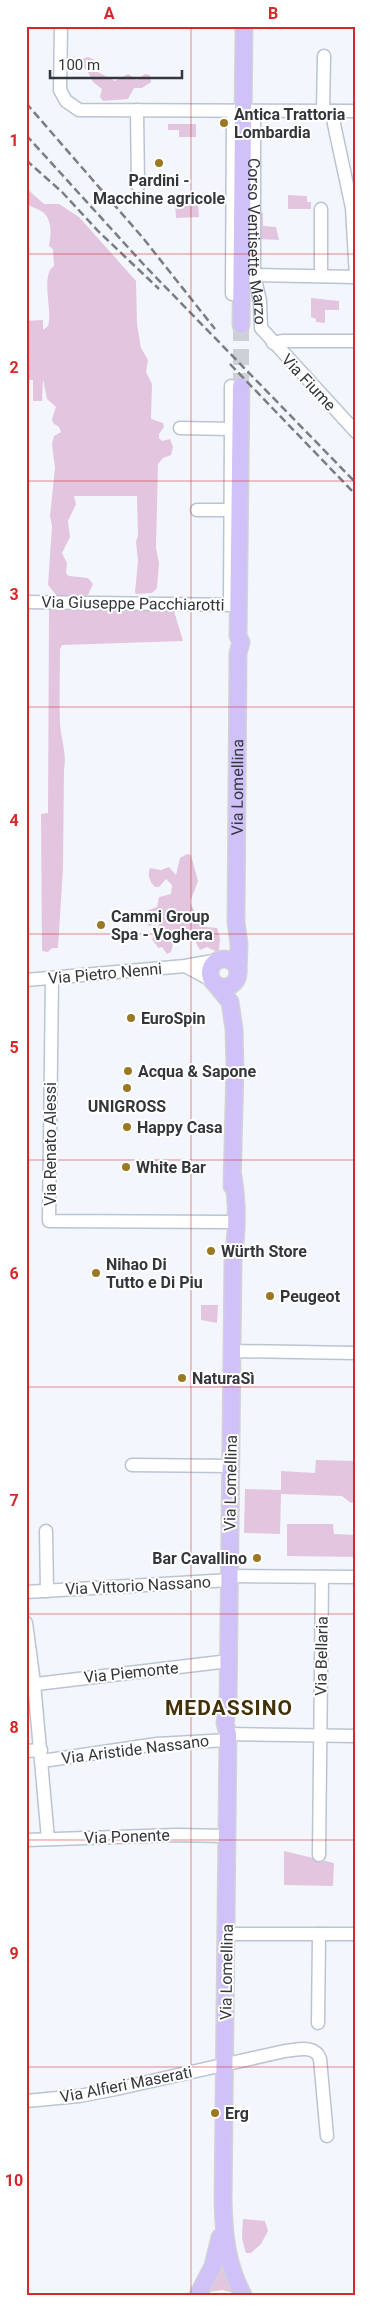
<svg xmlns="http://www.w3.org/2000/svg" width="382" height="2321" font-family="Roboto,sans-serif">
<style>
.green{fill:#e3c5e0}
.lines{fill:none;stroke-linecap:round;stroke-linejoin:round}
.major-tunnel{stroke:#cdd1d6;stroke-width:16;stroke-dasharray:16 8;stroke-linecap:butt}
.minor-casing{stroke:#bbc4d3;stroke-width:15}
.major-casing{stroke:#d2d3d4;stroke-width:19}
.minor{stroke:#fff;stroke-width:12}
.major{stroke:#d0c2f8;stroke-width:16}
.rail{stroke:#7a7e83;stroke-width:2.5;stroke-dasharray:8 4;stroke-linecap:butt}
.grid{fill:none;stroke:#d62828;stroke-width:1;stroke-opacity:0.55}
.poi-dot{fill:#9b7823;stroke:#fff;stroke-width:2}
.labels{text-anchor:middle;stroke-width:4;stroke-linejoin:round;paint-order:stroke}
.poi-label{font-size:16px;font-weight:bold;fill:#33373c;stroke:#fff;text-anchor:start}
.street-label{font-size:16px;fill:#33373c;stroke:#fff}
.district-label{font-size:21px;font-weight:bold;letter-spacing:1px;fill:#433209;stroke:#fff}
.neatline{fill:none;stroke:#d62828;stroke-width:2}
.grid-label{font-size:16px;text-anchor:middle;font-weight:bold;fill:#d62828}
</style>
<rect width="100%" height="100%" fill="#f3f7fd"/>
<g class="green">
<path d="M88 57 97 61 98 72 115 81 128 74 137 80 145 74 150 75 151 82 142 88H134L128 99 103 101 100 97 102 89 93 82 87 70 79 65 82 59Z"/>
<path d="M168 124H196V137H179V130H168Z"/>
<path d="M26 188 44 204H59L79 217 136 281 137 324 141 348 148 360 146 372 152 384 151 419 163 423 164 427 159 434V438L162 441 170 439 173 447 171 455 163 458 158 464 156 548 159 563 157 588 152 593 136 594 135 592 138 561 136 542 138 535 137 496H74L76 504 68 521 70 537 62 553 67 563 66 573 69 576 88 578 93 584 88 595C77 597 68 595 57 596L48 585 52 526 50 516 55 468 52 444 54 436 61 432 59 427 53 423 52 419 56 407 47 399 43 379 42 401H33V380H26V321L43 320V330L48 326C53 311 40 275 54 266L53 249 49 246C51 235 53 218 41 211 36 208 31 207 26 203Z"/>
<path d="M288 195 307 196V202H311V209H288Z"/>
<path d="M175 201H194L195 203H198L199 217 176 218Z"/>
<path d="M259 213H263V226L276 227 279 240 258 239Z"/>
<path d="M311 298 339 301V310H325V323L316 322V319L311 317Z"/>
<path d="M49 609 174 611 183 641 62 645 60 649C60 673 59 699 60 723 61 740 67 753 64 769L63 868 58 948H52L48 952 42 951 41 814 48 813Z"/>
<path d="M187 854 191 855 198 881 190 902 196 915 206 927 217 928 220 938 219 951H215L207 947 200 950 196 943V931L188 933 182 927 175 936 171 952 167 954 162 947 158 948C157 945 155 944 153 941 150 936 160 929 159 922L156 921 150 926 143 922 142 918 146 911 157 907 159 897 171 894 172 885 166 879 159 887H155C150 882 147 875 150 868L161 870 169 867 176 875 180 858Z"/>
<path d="M201 1305H218L217 1323 201 1320Z"/>
<path d="M316 1460 356 1461V1501L351 1503 342 1496 281 1494 280 1534 244 1533 245 1489 281 1490V1471L315 1473Z"/>
<path d="M287 1524H333L334 1534 356 1535V1557L287 1556Z"/>
<path d="M284 1851 334 1863 333 1886 284 1885Z"/>
<path d="M243 2219 265 2221 268 2231 261 2244 251 2253H246L242 2239Z"/>
<path d="M223 2251 239 2294 222 2290 204 2293Z"/>
</g>
<g class="lines">
<path class="major-tunnel" d="M241 325V386"/>
<defs>
<g id="minor">
<path d="M61 26 60 90 66 101 79 110 356 111"/>
<path d="M137 110 138 186"/>
<path d="M323 111 324 56"/>
<path d="M334 111V124L352 208 356 276"/>
<path id="s1" d="M243 116 254 119V275L260 301 261 328 356 432"/>
<path d="M254 275 356 277"/>
<path d="M321 276V209"/>
<path d="M232 294 233 111"/>
<path d="M273 343 282 341H356"/>
<path d="M180 428 231 429 230 605"/>
<path d="M231 429V386"/>
<path d="M197 510H230"/>
<path d="M26 602 236 605"/>
<path d="M187 967 211 980"/>
<path d="M52 978 49 1221 229 1222"/>
<path d="M26 980 185 966 219 960"/>
<path d="M232 1351 356 1353"/>
<path d="M132 1465 231 1466"/>
<path d="M46 1531 47 1591"/>
<path d="M230 1576 356 1577"/>
<path d="M26 1592 230 1580"/>
<path d="M26 1623 34 1683 48 1839"/>
<path d="M28 1685 229 1661"/>
<path d="M228 1734 356 1736"/>
<path d="M26 1751 41 1750"/>
<path d="M42 1761 157 1744 228 1740"/>
<path d="M26 1840 176 1835 227 1836"/>
<path d="M319 1855 322 1577"/>
<path d="M226 1934H356"/>
<path d="M318 2023 319 1934"/>
<path d="M26 2101 79 2096 116 2089 285 2051C297 2050 315 2044 320 2059L327 2136"/>
</g>
<g id="major">
<path d="M241 325 244 26"/>
<circle cx="224" cy="973" r="14"/>
<path id="s2" d="M238 973 239 944 236 922 238 653 241 642 238 636 241 386"/>
<path d="M217 986 230 1002 234 1029 235 1069 232 1186"/>
<path d="M233 1177C238 1205 237 1233 233 1261L228 1706 225 1723 228 1734 223 2202C224 2236 227 2265 243 2295"/>
<path d="M198 2295 213 2266 220 2237"/>
</g>
</defs>
<use href="#minor" class="minor-casing"/>
<use href="#major" class="major-casing"/>
<use href="#minor" class="minor"/>
<use href="#major" class="major"/>
<g class="rail">
<path d="M26 103 143 238 215 329"/>
<path d="M26 135 145 266 356 483"/>
<path d="M26 160 62 192 99 232 159 289"/>
<path d="M230 364 356 495"/>
<path d="M354 758H356"/>
</g>
</g>
<path class="grid" d="M191 26V2295M26 254H356M26 481H356M26 707H356M26 934H356M26 1160H356M26 1387H356M26 1614H356M26 1840H356M26 2067H356"/>
<g class="poi-dot">
<circle cx="224" cy="123" r="5"/>
<circle cx="159" cy="163" r="5"/>
<circle cx="101" cy="925" r="5"/>
<circle cx="131" cy="1018" r="5"/>
<circle cx="128" cy="1071" r="5"/>
<circle cx="127" cy="1088" r="5"/>
<circle cx="127" cy="1127" r="5"/>
<circle cx="126" cy="1167" r="5"/>
<circle cx="211" cy="1251" r="5"/>
<circle cx="96" cy="1273" r="5"/>
<circle cx="270" cy="1296" r="5"/>
<circle cx="182" cy="1378" r="5"/>
<circle cx="257" cy="1558" r="5"/>
<circle cx="215" cy="2113" r="5"/>
</g>
<g class="labels">
<g class="poi-label">
<text x="234" y="120">Antica Trattoria<tspan x="234" dy="18">Lombardia</tspan></text>
<text x="159" y="186" text-anchor="middle">Pardini -<tspan x="159" dy="18">Macchine agricole</tspan></text>
<text x="111" y="922">Cammi Group<tspan x="111" dy="18">Spa - Voghera</tspan></text>
<text x="141" y="1024">EuroSpin</text>
<text x="138" y="1077">Acqua &amp; Sapone</text>
<text x="127" y="1112" text-anchor="middle">UNIGROSS</text>
<text x="137" y="1133">Happy Casa</text>
<text x="136" y="1173">White Bar</text>
<text x="221" y="1257">Würth Store</text>
<text x="106" y="1270">Nihao Di<tspan x="106" dy="18">Tutto e Di Piu</tspan></text>
<text x="280" y="1302">Peugeot</text>
<text x="192" y="1384">NaturaSì</text>
<text x="247" y="1564" text-anchor="end">Bar Cavallino</text>
<text x="225" y="2119">Erg</text>
</g>
<g class="street-label">
<text dy="6" stroke="none"><textPath href="#s1" startOffset="134">Corso Ventisette Marzo</textPath></text>
<text transform="translate(309 382) rotate(47)" y="6">Via Fiume</text>
<text transform="translate(133 603) rotate(1)" y="6">Via Giuseppe Pacchiarotti</text>
<text dy="6" stroke="none"><textPath href="#s2" startOffset="186">Via Lomellina</textPath></text>
<text transform="translate(105 973) rotate(-5)" y="6">Via Pietro Nenni</text>
<text transform="translate(50 1144) rotate(-90)" y="6">Via Renato Alessi</text>
<text transform="translate(230 1483) rotate(-89)" y="6">Via Lomellina</text>
<text transform="translate(138 1585) rotate(-3)" y="6">Via Vittorio Nassano</text>
<text transform="translate(321 1656) rotate(-89)" y="6">Via Bellaria</text>
<text transform="translate(131 1672) rotate(-6)" y="6">Via Piemonte</text>
<text transform="translate(135 1749) rotate(-7)" y="6">Via Aristide Nassano</text>
<text transform="translate(127 1836) rotate(-2)" y="6">Via Ponente</text>
<text transform="translate(226 1972) rotate(-89)" y="6">Via Lomellina</text>
<text transform="translate(126 2084) rotate(-11)" y="6">Via Alfieri Maserati</text>
</g>
<g class="district-label">
<text x="229" y="1715">MEDASSINO</text>
</g>
</g>
<rect width="382" height="2321" fill="none" stroke="#ffffff" stroke-width="55"/>
<path d="M50 70v8h132v-8" fill="none" stroke="#33373c" stroke-width="2.5"/>
<text x="58" y="70" font-size="15" fill="#33373c" stroke="#ffffff" stroke-width="4" paint-order="stroke">100 m</text>
<rect x="28" y="28" width="326" height="2266" class="neatline"/>
<g class="grid-label">
<text x="109" y="19">A</text>
<text x="273" y="19">B</text>
<text x="14" y="146">1</text>
<text x="14" y="373">2</text>
<text x="14" y="600">3</text>
<text x="14" y="826">4</text>
<text x="14" y="1053">5</text>
<text x="14" y="1279">6</text>
<text x="14" y="1506">7</text>
<text x="14" y="1733">8</text>
<text x="14" y="1959">9</text>
<text x="14" y="2186">10</text>
</g>
</svg>
